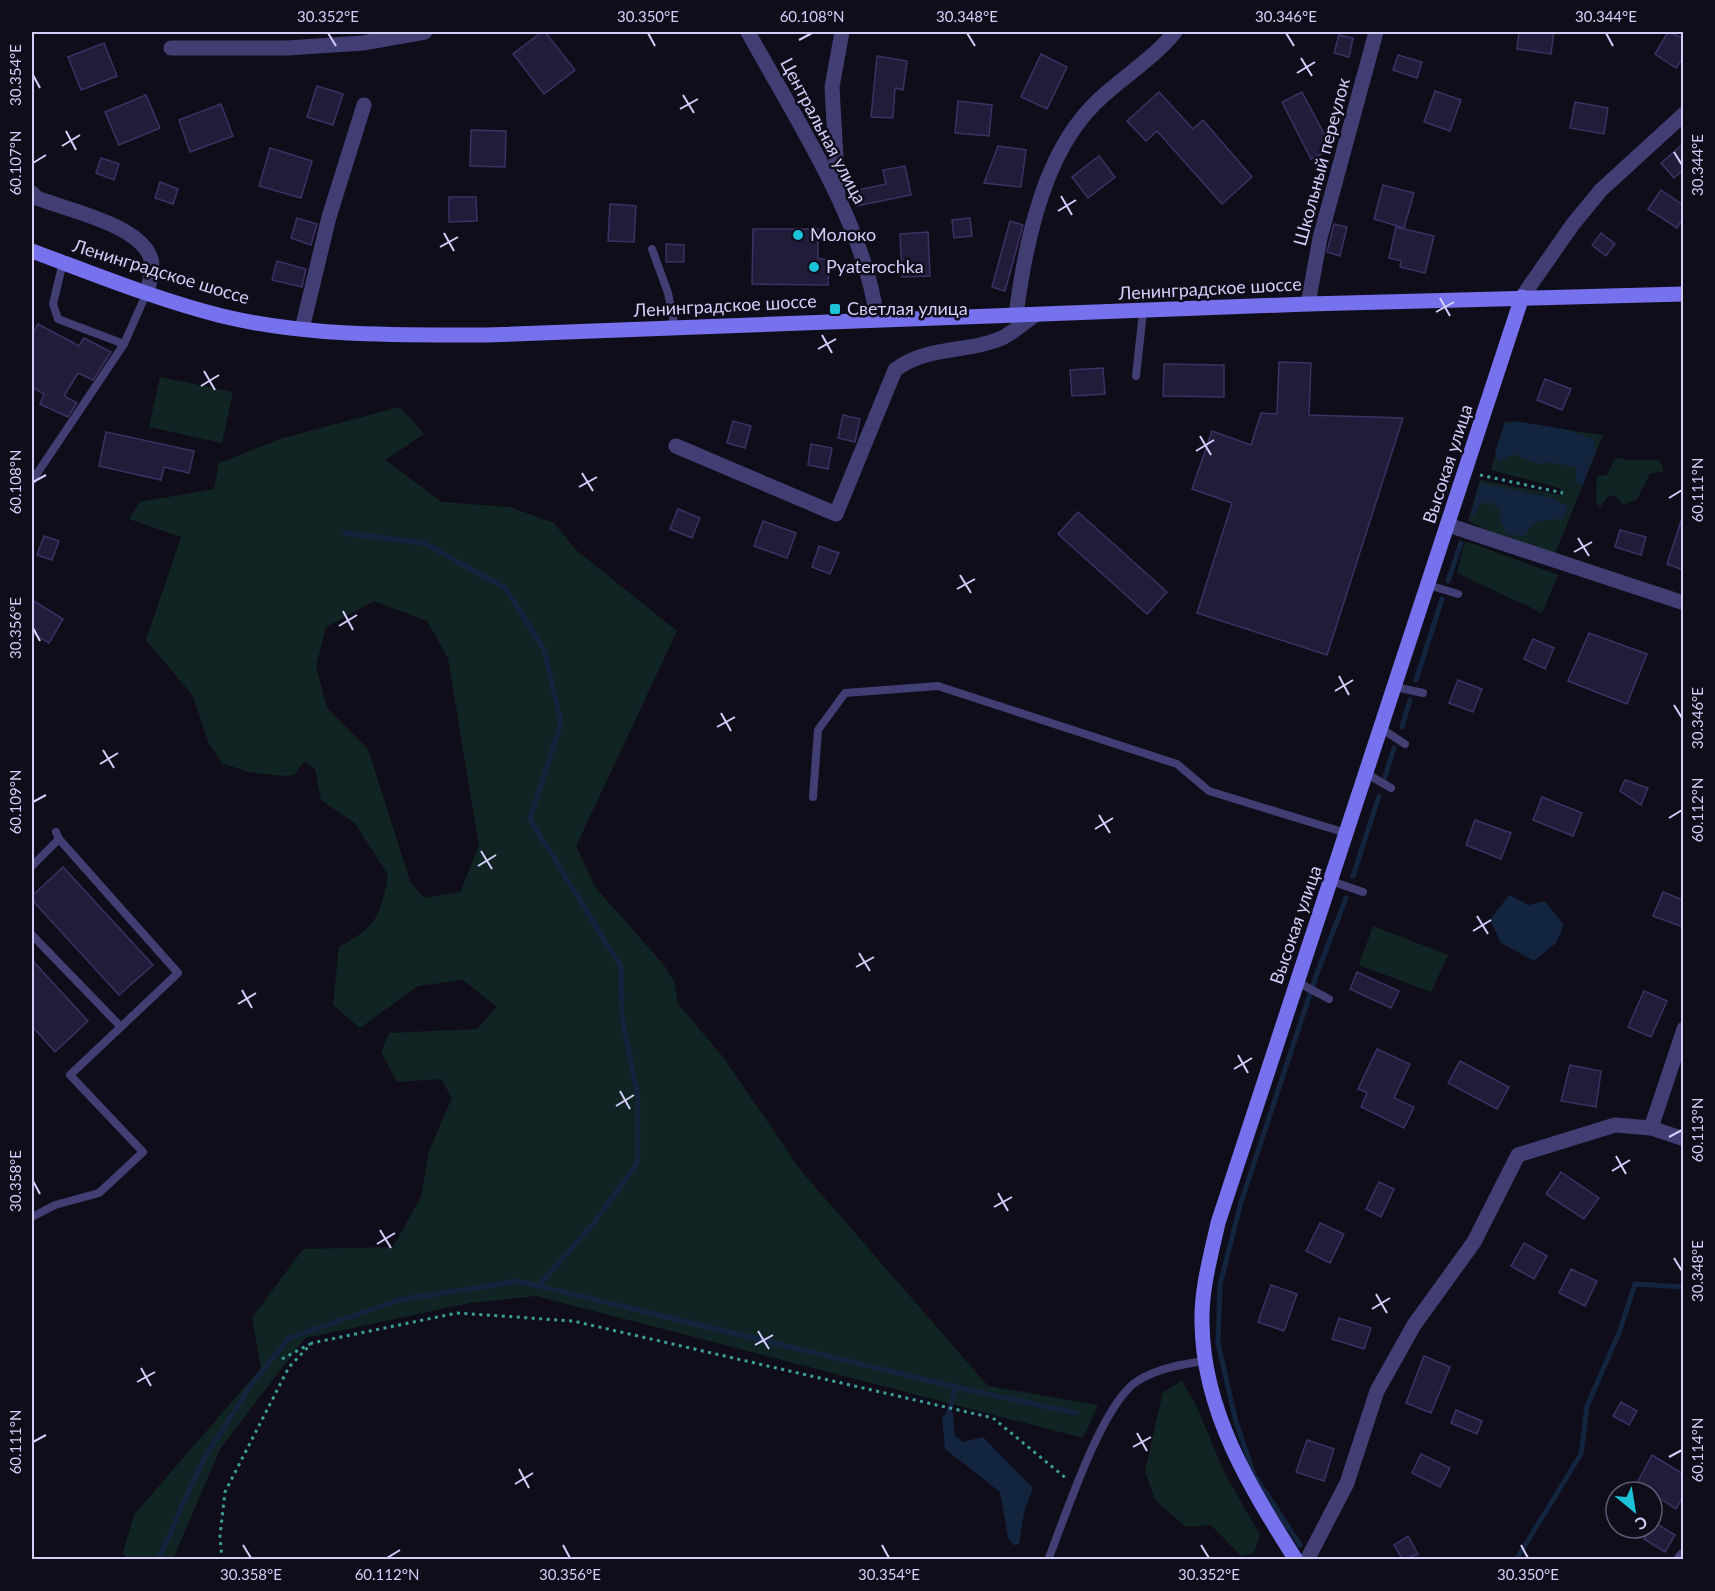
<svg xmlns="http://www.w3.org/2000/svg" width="1715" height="1591" font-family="Lato,sans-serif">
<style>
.green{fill:#112424;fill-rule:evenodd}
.water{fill:#13243f}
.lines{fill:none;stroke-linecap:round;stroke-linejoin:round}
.stream{stroke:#13243f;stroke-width:5}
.building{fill:#221c3a;stroke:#3b3163;stroke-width:1.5}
.path{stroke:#3b9f9a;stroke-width:3;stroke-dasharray:3 4.5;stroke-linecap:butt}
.lane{stroke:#413e74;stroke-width:8}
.street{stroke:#413e74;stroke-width:15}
.secondary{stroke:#7671ed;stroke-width:15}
.ticks{fill:none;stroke:#d3cef9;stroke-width:2}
.poi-dot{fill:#1cc2d7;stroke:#100d1b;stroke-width:2}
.labels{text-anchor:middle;stroke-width:5;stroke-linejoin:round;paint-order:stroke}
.street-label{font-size:18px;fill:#d3cef9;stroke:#100d1b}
.poi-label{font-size:18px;fill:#d3cef9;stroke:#100d1b;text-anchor:start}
.neatline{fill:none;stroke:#d3cef9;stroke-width:2}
.ticks-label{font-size:15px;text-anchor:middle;fill:#d3cef9}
</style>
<rect width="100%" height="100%" fill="#100d1b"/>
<g class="green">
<path d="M160 377 233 392 222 443 149 427Z"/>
<path d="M400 407 424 434 385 460 442 502 510 507 554 523 576 550 677 631 576 846 595 887 664 965 674 981 678 1004 723 1057 802 1172 988 1386 1098 1405 1083 1438 536 1296 470 1303 305 1338 220 1449 173 1559H127L123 1553 134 1515 261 1368 252 1318 303 1249 393 1247 421 1197 429 1151 452 1098 441 1079 397 1082 381 1052 389 1033 477 1029 497 1007 463 980 418 986 360 1028 333 1005 339 947C376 927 381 917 388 875L355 823 321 800 315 769 304 762 294 775 284 776 248 772 222 763 209 744 193 696 146 640 181 537 129 519 140 502 214 489 219 463 283 438ZM374 601 427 621 448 658 479 846 460 892 424 898 410 881 368 749 327 708 316 666 326 627Z"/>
<path d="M1505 421 1603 435 1555 554 1509 541 1468 521 1480 480 1560 495V488L1491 470Z"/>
<path d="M1619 458C1633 463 1648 457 1660 461L1664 471 1650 474 1637 499 1623 505 1617 497 1609 495 1600 507 1596 502 1597 476 1607 475 1615 459Z"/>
<path d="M1465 541 1558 575 1542 613 1457 573Z"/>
<path d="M1373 926 1448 955 1431 992 1359 965Z"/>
<path d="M1182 1381 1196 1405 1225 1474 1260 1535 1254 1553 1241 1556 1211 1525 1186 1527 1155 1500 1145 1471 1163 1392Z"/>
</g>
<g class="water">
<path d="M1514 421 1564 429 1594 439 1596 453C1588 464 1588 473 1583 485L1575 481 1577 467 1548 462 1539 464 1512 454 1499 462 1495 452 1504 425Z"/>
<path d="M1480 483 1552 498 1567 506 1565 518 1535 522 1524 536 1507 534 1501 522 1500 509 1489 502 1480 504 1473 517 1470 516Z"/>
<path d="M1509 895 1529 905 1545 901 1564 925 1556 943 1534 961 1501 943 1490 920Z"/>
<path d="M949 1411 953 1413 955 1436 963 1442 983 1437 1033 1488 1024 1512 1019 1544 1013 1545 1008 1537 1000 1492 945 1449 942 1417Z"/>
</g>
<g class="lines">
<g class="stream">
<path d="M344 533 424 543 505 588 544 649 561 723 530 819 621 967 622 1016 638 1098V1162L594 1223 540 1284"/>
<path d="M1448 581 1461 543"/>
<path d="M1416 680 1442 599"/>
<path d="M1402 727 1410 700"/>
<path d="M1384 780 1394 748"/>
<path d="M1353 876 1379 796"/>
<path d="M949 1411 956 1387"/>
<path d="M1300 1545 1254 1475 1236 1422 1218 1343 1220 1285 1241 1202 1316 976 1346 898"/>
<path d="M158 1560 203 1460 253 1383 289 1338 399 1300 518 1281 968 1390 1077 1413"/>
<path d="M1516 1560 1581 1454 1587 1406 1619 1333 1635 1284 1684 1287"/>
</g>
</g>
<g class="building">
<path d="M542 32H545L575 70 544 94 513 54Z"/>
<path d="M1519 32H1554L1551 54 1517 49Z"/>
<path d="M1668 32 1683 38V58L1676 68 1655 54Z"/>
<path d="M1339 35 1353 38 1349 57 1334 53Z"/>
<path d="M104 43 117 76 81 90 68 57Z"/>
<path d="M1041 54 1067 67 1047 109 1021 97Z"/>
<path d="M1398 55 1422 62 1417 78 1393 70Z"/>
<path d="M877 56 907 61 903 90 895 88 893 118 871 117Z"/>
<path d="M317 86 343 94 333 125 307 117Z"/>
<path d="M1435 91 1461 100 1450 131 1424 122Z"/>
<path d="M1159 92 1193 129 1203 120 1252 177 1222 204 1157 131 1146 141 1127 121Z"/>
<path d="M1302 92 1332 149 1311 159 1282 102Z"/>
<path d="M146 95 160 128 119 145 105 112Z"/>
<path d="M958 101 992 105 989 136 955 133Z"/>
<path d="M1575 102 1608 108 1604 134 1570 128Z"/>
<path d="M221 104 233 136 190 152 179 120Z"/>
<path d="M471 130 506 131 505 167 470 166Z"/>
<path d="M1683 144V170L1674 178 1661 163Z"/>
<path d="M998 146 1026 150 1021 187 984 183Z"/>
<path d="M270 148 312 161 301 198 259 186Z"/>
<path d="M1099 156 1115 177 1088 198 1072 177Z"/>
<path d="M101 158 119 164 114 180 96 173Z"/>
<path d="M905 166 911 195 856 206 853 191 886 184 883 170Z"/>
<path d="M160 182 178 189 173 204 155 198Z"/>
<path d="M1383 185 1414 193 1404 228 1374 219Z"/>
<path d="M1661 190 1683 205V218L1677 228 1648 209Z"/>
<path d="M449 197H476L477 221 449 222Z"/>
<path d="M610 204 636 206 634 242 608 241Z"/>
<path d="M297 218 317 224 311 245 291 238Z"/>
<path d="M970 218 972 236 954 238 952 220Z"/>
<path d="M1010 221 1023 225 1005 291 992 287Z"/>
<path d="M1334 224 1347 227 1340 256 1327 252Z"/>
<path d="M1396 227 1434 236 1425 273 1400 267 1401 261 1389 258Z"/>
<path d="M753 229H818V259H829L828 285 752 284Z"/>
<path d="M928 232 930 276 902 277 900 234Z"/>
<path d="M1601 233 1615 244 1606 256 1592 245Z"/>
<path d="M666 244 684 245V262H666Z"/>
<path d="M277 261 306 269 302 287 272 280Z"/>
<path d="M38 324 79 346 84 338 111 352 93 380 78 373 64 396 77 403 68 417 40 404 44 394 32 387V335Z"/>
<path d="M1279 362 1311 363 1309 415 1403 418 1327 655 1197 613 1232 503 1192 489 1212 431 1251 445 1261 413 1277 414Z"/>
<path d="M1164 364 1224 365V397L1163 396Z"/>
<path d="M1103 368 1105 394 1072 396 1070 370Z"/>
<path d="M1545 379 1571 389 1562 410 1537 400Z"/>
<path d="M843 415 860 419 855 442 838 438Z"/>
<path d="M733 421 751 426 745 448 727 443Z"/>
<path d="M106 432 194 451 189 473 164 467 161 480 99 466Z"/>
<path d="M811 444 832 448 828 469 808 465Z"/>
<path d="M678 509 700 518 692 538 670 529Z"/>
<path d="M1078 512 1167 592 1147 614 1058 534Z"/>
<path d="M763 521 796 533 787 558 754 546Z"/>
<path d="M1681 521H1683V570L1667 564Z"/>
<path d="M1620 530 1646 537 1641 555 1615 547Z"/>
<path d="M44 536 59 541 52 560 37 555Z"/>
<path d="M819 546 839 553 830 574 812 567Z"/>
<path d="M32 600 63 619 49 643 32 633Z"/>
<path d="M1589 633 1647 654 1627 704 1568 681Z"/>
<path d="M1533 639 1554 648 1545 669 1524 659Z"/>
<path d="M1458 680 1482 689 1473 712 1449 703Z"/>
<path d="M1625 780 1648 788 1641 805 1620 791Z"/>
<path d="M1542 797 1582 813 1573 836 1533 820Z"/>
<path d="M1475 820 1511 833 1501 859 1466 845Z"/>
<path d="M63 867 153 965 119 995 32 900V896Z"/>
<path d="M1663 892 1683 900V927L1653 916Z"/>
<path d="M32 960 88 1021 55 1052 32 1026Z"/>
<path d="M1357 972 1399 991 1391 1008 1350 989Z"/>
<path d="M1644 991 1667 1001 1651 1037 1628 1027Z"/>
<path d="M1377 1049 1410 1064 1394 1098 1414 1107 1404 1128 1361 1107 1367 1093 1358 1089Z"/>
<path d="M1460 1061 1509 1087 1497 1109 1448 1083Z"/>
<path d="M1570 1065 1601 1071 1596 1107 1561 1101Z"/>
<path d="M1561 1172 1599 1198 1584 1219 1546 1194Z"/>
<path d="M1379 1182 1394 1189 1381 1217 1366 1209Z"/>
<path d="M1320 1223 1344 1234 1330 1263 1306 1251Z"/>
<path d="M1524 1243 1547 1256 1534 1279 1511 1266Z"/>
<path d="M1571 1269 1597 1281 1585 1306 1559 1293Z"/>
<path d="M1271 1285 1297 1294 1284 1331 1258 1322Z"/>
<path d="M1339 1318 1371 1328 1364 1349 1332 1339Z"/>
<path d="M1424 1356 1450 1367 1431 1413 1406 1403Z"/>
<path d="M1621 1402 1637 1411 1629 1425 1613 1416Z"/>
<path d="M1456 1410 1482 1421 1477 1434 1451 1423Z"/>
<path d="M1307 1440 1334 1449 1324 1481 1296 1472Z"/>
<path d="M1421 1454 1450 1468 1440 1487 1412 1473Z"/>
<path d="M1652 1455 1683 1474V1496L1676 1509 1637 1483Z"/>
<path d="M1654 1522 1675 1535 1665 1552 1644 1539Z"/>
<path d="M1408 1536 1418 1554 1403 1560 1394 1545Z"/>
</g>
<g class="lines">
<g class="path">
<path d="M1480 475 1563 493"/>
<path d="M282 1359 310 1344"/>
<path d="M222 1560 220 1536 225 1492 289 1367 312 1343 457 1313 573 1321 993 1418 1067 1479"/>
</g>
<g class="lane">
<path d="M652 249 668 293 675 328"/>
<path d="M63 262 53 304 58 319 124 344"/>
<path d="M1136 376 1143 312"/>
<path d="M32 481 124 344 147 292"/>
<path d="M1428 585 1458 594"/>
<path d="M1395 687 1423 693"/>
<path d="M1382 729 1405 744"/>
<path d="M1367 774 1391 788"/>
<path d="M813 797 818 730 845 693 938 686 1177 764 1209 791 1346 833"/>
<path d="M32 866 59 839 56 832"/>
<path d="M1331 881 1363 892"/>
<path d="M32 935 121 1027"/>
<path d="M1297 982 1329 999"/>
<path d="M32 1217 55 1205 99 1193 143 1152 70 1075 178 973 59 839"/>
<path d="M1048 1560C1065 1518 1102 1401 1139 1380 1159 1368 1183 1364 1205 1361"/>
</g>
<g class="street">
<path d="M748 32C795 118 864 221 877 319"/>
<path d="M171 48H287L363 43 425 32"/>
<path d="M32 193 37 198C68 210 136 224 150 256 155 268 150 280 147 292"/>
<path d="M838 193 832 87 842 32"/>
<path d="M1522 297 1573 224 1601 190 1684 114"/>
<path d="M1308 304 1320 238 1376 32"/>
<path d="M1016 315C1024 252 1040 169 1082 118 1108 85 1148 65 1175 32"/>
<path d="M302 329 329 217 364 105"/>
<path d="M676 446 836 514 895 370C927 345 971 353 1004 337 1015 331 1025 322 1035 315"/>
<path d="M1448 525 1684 603"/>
<path d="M1651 1128 1684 1029"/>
<path d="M1307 1560 1347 1483 1377 1391 1414 1325 1474 1242 1518 1155 1615 1125 1651 1128 1684 1139"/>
<path d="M1681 1560 1684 1556"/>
</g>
<g class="secondary">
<path d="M32 251C94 274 158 300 222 316 309 337 399 335 487 335L1308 304 1684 294"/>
<path d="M1296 1560C1250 1487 1203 1412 1202 1323 1201 1289 1211 1255 1218 1223L1522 297"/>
</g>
</g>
<path class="ticks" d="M328 33 336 46M648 33 655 46M967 33 975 46M1286 33 1294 46M1606 33 1613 46M799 40 812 33M1301 58 1312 76M1297 73 1315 62M33 75 40 88M683 95 694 113M680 109 698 99M66 131 76 150M62 146 80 135M1674 152 1682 165M33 163 46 155M1061 196 1072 215M1058 211 1076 200M444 233 454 251M440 247 458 237M1440 298 1450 316M1436 312 1454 302M822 335 832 353M818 349 836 339M204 371 215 390M201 386 219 375M1200 436 1211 455M1196 451 1214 440M582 473 593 491M33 482 46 475M579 487 597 477M1669 498 1682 490M1578 538 1589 556M1574 552 1592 542M960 575 971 593M957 589 975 579M343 611 353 630M339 626 357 615M33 628 40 641M1339 676 1349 695M1335 691 1353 680M1674 705 1682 718M721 713 731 731M717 727 735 717M103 750 114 768M100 764 118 753M33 802 46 795M1099 815 1110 833M1669 818 1682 810M1095 829 1113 818M481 851 492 869M478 866 496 855M1477 916 1488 934M1473 931 1491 920M859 953 870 971M856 967 874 957M242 990 252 1008M238 1004 256 993M1238 1055 1248 1073M1234 1069 1252 1058M620 1091 630 1109M616 1106 634 1095M1669 1137 1682 1130M1616 1156 1626 1174M1612 1171 1630 1160M33 1181 40 1194M998 1193 1008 1211M994 1207 1012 1197M380 1230 391 1248M377 1244 395 1233M1674 1258 1682 1271M1376 1294 1387 1313M1372 1309 1390 1298M758 1331 769 1349M755 1345 773 1335M141 1368 151 1386M137 1382 155 1372M1137 1433 1147 1451M33 1442 46 1435M1133 1447 1151 1437M1669 1457 1682 1450M519 1469 529 1488M515 1484 533 1473M243 1545 251 1558M563 1545 570 1558M882 1545 889 1558M1201 1545 1209 1558M1521 1545 1528 1558M387 1558 400 1550"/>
<g class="poi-dot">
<circle cx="798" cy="235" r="6"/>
<circle cx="814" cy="267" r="6"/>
<rect x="829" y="303" width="12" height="12" rx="3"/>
</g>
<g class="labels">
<g class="street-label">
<text transform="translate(823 131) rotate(62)" y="6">Центральная улица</text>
<text transform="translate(1322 162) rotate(-75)" y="6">Школьный переулок</text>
<text transform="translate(161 272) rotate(17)" y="6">Ленинградское шоссе</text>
<text transform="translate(1210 289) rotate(-3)" y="6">Ленинградское шоссе</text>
<text transform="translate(725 306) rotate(-3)" y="6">Ленинградское шоссе</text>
<text transform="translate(1448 464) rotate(-72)" y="6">Высокая улица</text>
<text transform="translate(1296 925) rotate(-71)" y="6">Высокая улица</text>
</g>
<g class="poi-label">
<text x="810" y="241">Молоко</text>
<text x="826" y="273">Pyaterochka</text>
<text x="847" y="315">Светлая улица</text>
</g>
</g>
<rect width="1715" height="1591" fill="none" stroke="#100d1b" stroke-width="66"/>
<g transform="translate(1634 1510) rotate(150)"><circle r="28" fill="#100d1b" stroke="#5e5a74" stroke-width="1.5"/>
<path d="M0-4.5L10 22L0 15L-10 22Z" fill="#1cc2d7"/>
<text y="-9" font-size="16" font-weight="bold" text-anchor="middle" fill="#d3cef9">С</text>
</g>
<rect x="33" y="33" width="1649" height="1525" class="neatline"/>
<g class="ticks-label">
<text x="328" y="22">30.352°E</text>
<text x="648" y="22">30.350°E</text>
<text x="812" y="22">60.108°N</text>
<text x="967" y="22">30.348°E</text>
<text x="1286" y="22">30.346°E</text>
<text x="1606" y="22">30.344°E</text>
<text transform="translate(16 75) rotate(-90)" y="5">30.354°E</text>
<text transform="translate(16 163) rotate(-90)" y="5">60.107°N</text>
<text transform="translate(1698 165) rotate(-90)" y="5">30.344°E</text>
<text transform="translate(16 482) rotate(-90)" y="5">60.108°N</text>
<text transform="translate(1698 490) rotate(-90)" y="5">60.111°N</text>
<text transform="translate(16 628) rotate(-90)" y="5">30.356°E</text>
<text transform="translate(1698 718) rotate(-90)" y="5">30.346°E</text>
<text transform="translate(16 802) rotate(-90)" y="5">60.109°N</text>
<text transform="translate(1698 810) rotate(-90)" y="5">60.112°N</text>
<text transform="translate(1698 1130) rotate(-90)" y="5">60.113°N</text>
<text transform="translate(16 1181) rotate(-90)" y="5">30.358°E</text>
<text transform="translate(1698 1271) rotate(-90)" y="5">30.348°E</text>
<text transform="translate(16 1442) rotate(-90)" y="5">60.111°N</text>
<text transform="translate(1698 1450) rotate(-90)" y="5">60.114°N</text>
<text x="251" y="1580">30.358°E</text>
<text x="387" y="1580">60.112°N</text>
<text x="570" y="1580">30.356°E</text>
<text x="889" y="1580">30.354°E</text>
<text x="1209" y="1580">30.352°E</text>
<text x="1528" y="1580">30.350°E</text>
</g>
</svg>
